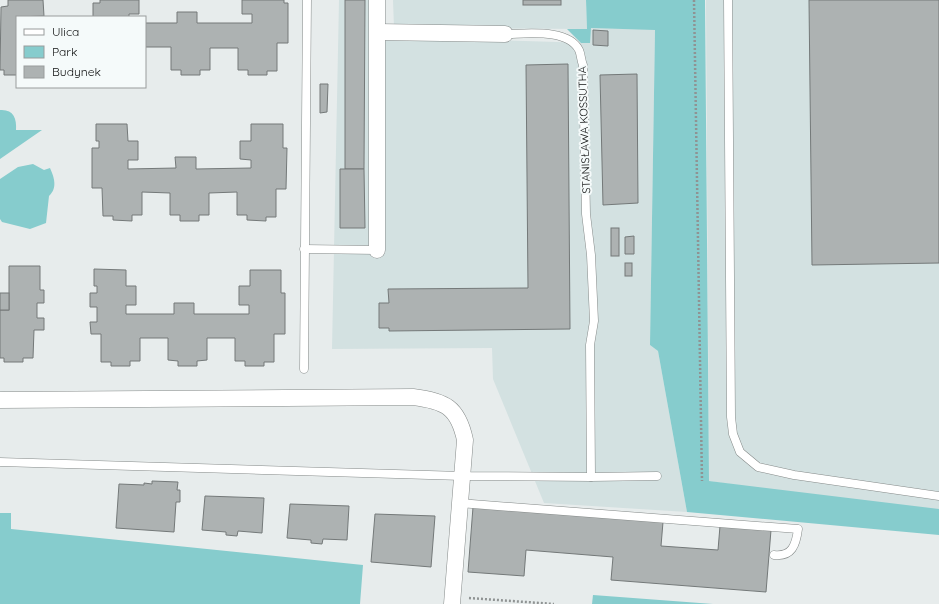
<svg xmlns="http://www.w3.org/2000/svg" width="939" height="604" font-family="Quicksand,sans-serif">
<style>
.built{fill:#d3e1e1}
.green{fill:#86cccd}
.building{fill:#adb2b2;stroke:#747979}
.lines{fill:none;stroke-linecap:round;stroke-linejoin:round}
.service-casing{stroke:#858a89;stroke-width:9}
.minor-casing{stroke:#858a89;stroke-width:17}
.path{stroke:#8f9393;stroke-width:2.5;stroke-dasharray:2 2;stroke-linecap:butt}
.service{stroke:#fff;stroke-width:8}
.minor{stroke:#fff;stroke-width:16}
.labels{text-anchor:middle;stroke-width:4;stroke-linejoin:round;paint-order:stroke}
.street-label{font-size:11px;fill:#0e0f0f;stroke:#f5fafa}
</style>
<rect width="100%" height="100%" fill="#e7ecec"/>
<g class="built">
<path d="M339 0H370V36L590 43V28L655 29 650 345 658 351 687 512 544 503 493 379 492 348 332 349Z"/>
<path d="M393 0H586L587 29 394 28Z"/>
<path d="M706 0H939V515L709 481Z"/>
</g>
<g class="green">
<path d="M586 0H705L709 481 939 509V535L687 512 658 351 650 345 655 30 591 28 590 43H581L567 29H587Z"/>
<path d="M0 110C13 109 17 118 16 130H42L0 159Z"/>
<path d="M33 164 44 170 50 168C54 177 58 188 49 196L46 223 30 229 2 222 0 219V179L18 167Z"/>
<path d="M0 513H11V529L363 565 360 604H0Z"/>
<path d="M593 595 713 604H592Z"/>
</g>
<g class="building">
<path d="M8 0H43L44 16 17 17V75H4V70H0L1 7 8 6Z"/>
<path d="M100 0H139V14H129V17H93V3H100Z"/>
<path d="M242 0H284V3H288V43H277V71H267V75H248V70H238V48H210V70H200V75H181V70H171V47H145V23H177V12H197V23H252V14H242Z"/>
<path d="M345 0H365L364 169H345Z"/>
<rect x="523" y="0" width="38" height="5"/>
<path d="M809 0H939V263L812 265Z"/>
<path d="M593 30 608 31V46L593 45Z"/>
<path d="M568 64 570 329 389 331V328H379V303H389L388 289 528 288 526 65Z"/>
<path d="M637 74 638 203 603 205 600 75Z"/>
<path d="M320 84H328L327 112 320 113Z"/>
<path d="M96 124H127L128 141H138V160H128V169L176 168 175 157H196V169L251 168V160L240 159V141H251V124H283V148H287L286 189H276V217H266V221L247 220V215H237V192L209 193V215H199V221H180V215H170V193L142 192V215H132V221L113 220V216H103L102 188H92V148H99V141H96Z"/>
<path d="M340 169H364L365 228H340Z"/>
<rect x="611" y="228" width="8" height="28"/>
<path d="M634 236V254H625V237Z"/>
<rect x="625" y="263" width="7" height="13"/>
<path d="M9 266H40V290H44V303H37V318H44V330H34L33 358H23V362H4V358H0V310H9Z"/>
<path d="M94 269 126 270V286H136V305H126V314H174V303H194V314H249V305H239V286H250V270H281V293H285V334H274V362H264V366H245V361H235V338H207V360L197 361V366H178V361L168 360V338H140V361H130V366H111V362H101V334H91L90 322H97V307H90V293H97V286H94Z"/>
<rect x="0" y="293" width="9" height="17"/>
<path d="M152 481 178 482 177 490H180V502H176L174 532 116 528 119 484 144 485V483L152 484Z"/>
<path d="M205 496 264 498 262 533 238 531 237 536 226 535V532L202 530Z"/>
<path d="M290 504 349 506 347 540 323 539 322 544 311 543V540L287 538Z"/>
<path d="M473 507 663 522 661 546 718 550 720 526 771 530 766 592 611 580 613 557 526 550 524 576 468 572Z"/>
<path d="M375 514 435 516 431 567 371 562Z"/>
</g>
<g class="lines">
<defs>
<g id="service">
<path d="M728 0 731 417 733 434 740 452 758 467 794 475 939 496"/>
<path d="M304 249 377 250"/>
<path d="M304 369 307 0"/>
<path d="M0 462 462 476 591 477 590 345 594 321 591 255 586 214 583 65C581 61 581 54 579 50 568 28 526 34 505 34"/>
<path d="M591 477 657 476"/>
<path d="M459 503 798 529C796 545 792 557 774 555"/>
</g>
<g id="minor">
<path d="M377 0V250"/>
<path d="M378 32 505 34"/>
<path d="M0 400 413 397C445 401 458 407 465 440L452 604"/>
</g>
</defs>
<use href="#service" class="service-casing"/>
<use href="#minor" class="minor-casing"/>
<g class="path">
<path d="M694 0 702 481"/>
<path d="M469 598 554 604"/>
</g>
<use href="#service" class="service"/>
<use href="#minor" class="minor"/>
</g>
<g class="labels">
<g class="street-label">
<text transform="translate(584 130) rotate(-92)" y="4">STANISŁAWA KOSSUTHA</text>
</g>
</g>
<rect x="16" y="16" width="130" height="72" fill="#f5fafa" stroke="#999c9c"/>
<rect x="24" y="29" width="20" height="6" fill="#ffffff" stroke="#999c9c"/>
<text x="52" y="36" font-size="12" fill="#0e0f0f">Ulica</text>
<rect x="24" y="46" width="20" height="12" fill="#86cccd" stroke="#999c9c"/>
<text x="52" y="56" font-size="12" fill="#0e0f0f">Park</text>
<rect x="24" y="66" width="20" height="12" fill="#adb2b2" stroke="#999c9c"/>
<text x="52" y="76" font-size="12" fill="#0e0f0f">Budynek</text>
</svg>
